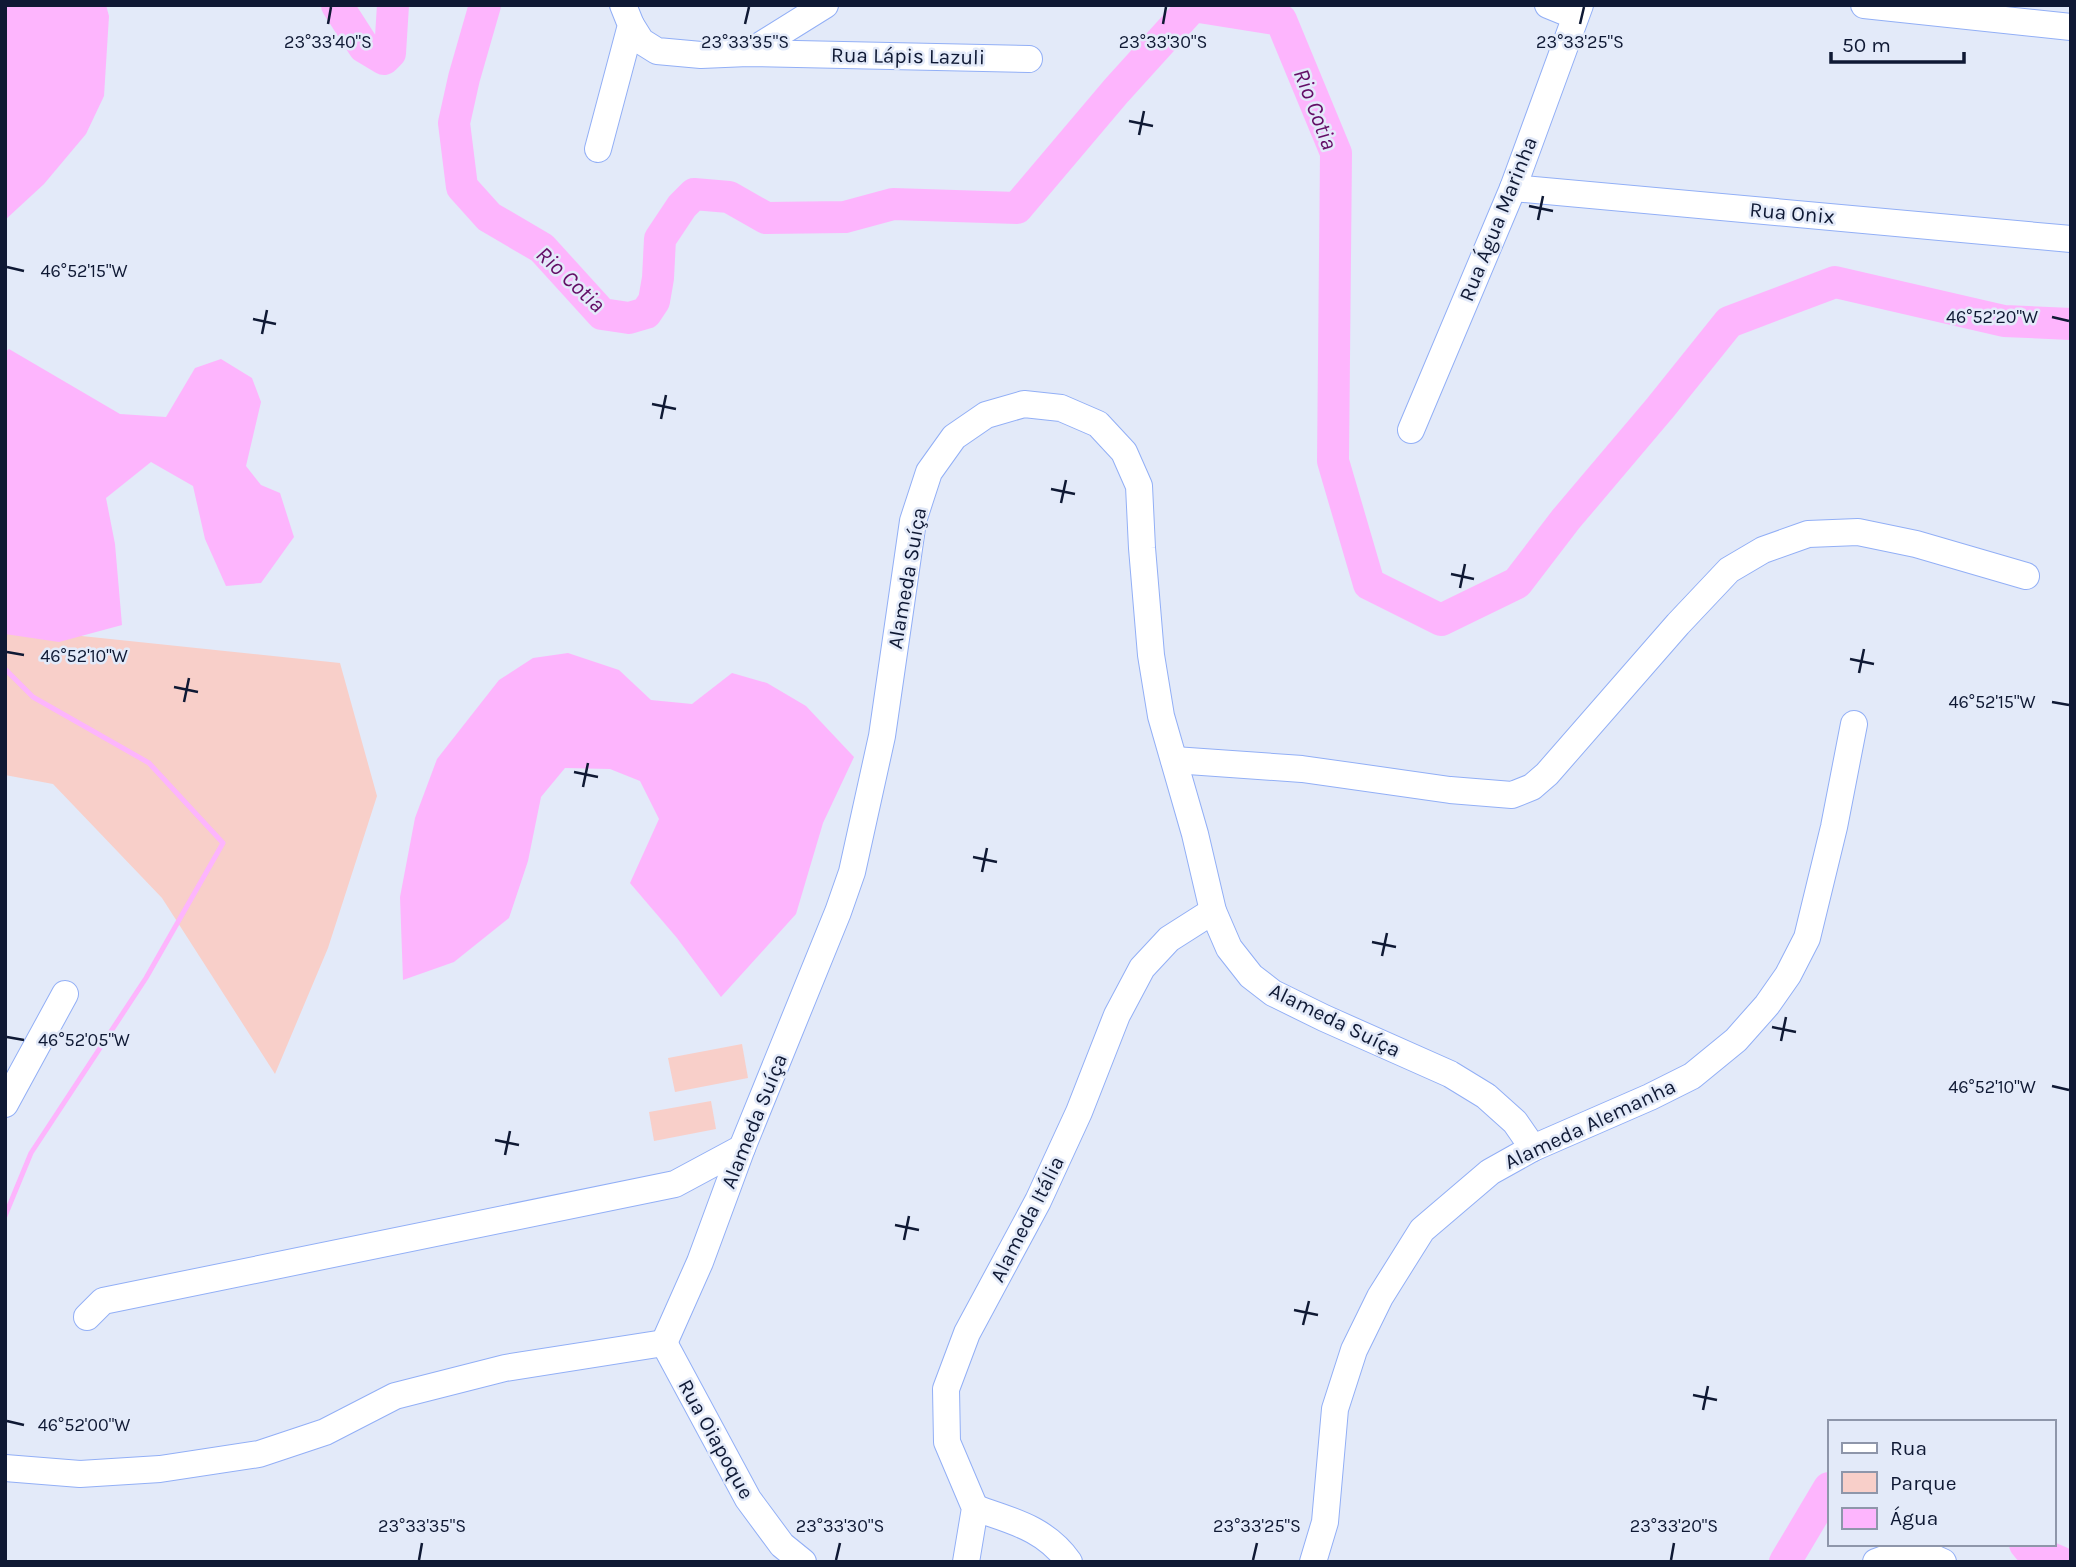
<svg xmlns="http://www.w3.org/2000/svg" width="2076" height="1567" font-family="Karla,sans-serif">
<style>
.green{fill:#f8cfc9}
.water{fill:#fdb5fd}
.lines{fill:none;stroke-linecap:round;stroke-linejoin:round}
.stream{stroke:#fdb5fd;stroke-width:5}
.river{stroke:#fdb5fd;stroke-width:32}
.minor-casing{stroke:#92aff6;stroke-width:28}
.minor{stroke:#fff;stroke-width:26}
.ticks{fill:none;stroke:#0f1934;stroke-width:2.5}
.labels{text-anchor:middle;stroke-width:5;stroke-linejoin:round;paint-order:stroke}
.street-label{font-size:21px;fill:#0f1934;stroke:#e3eaf9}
.water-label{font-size:23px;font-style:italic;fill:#630e66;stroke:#e3eaf9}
.ticks-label{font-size:18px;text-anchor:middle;fill:#0f1934;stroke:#e3eaf9;stroke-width:5;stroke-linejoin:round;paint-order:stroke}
</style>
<rect width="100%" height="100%" fill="#e3eaf9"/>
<g class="green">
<path d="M5 628 340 663 377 796 328 948 275 1074 162 898 53 784 5 775Z"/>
<path d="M742 1044 748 1078 675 1092 668 1058Z"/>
<path d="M711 1101 716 1129 654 1141 649 1112Z"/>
</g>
<g class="water">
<path d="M5 5H106L109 16 104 96 86 134 44 184 5 220Z"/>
<path d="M9 349 120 414 166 417 195 368 221 359 252 378 261 402 246 466 261 485 280 493 294 537 261 583 226 586 205 539 193 486 151 462 106 498 115 544 122 625 59 642 5 634V352Z"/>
<path d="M568 653 619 670 651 700 692 704 732 673 767 683 806 706 854 757 823 823 796 914 721 997 677 938 630 883 659 819 640 781 610 769 565 768 541 797 528 861 509 918 454 962 403 980 400 897 415 818 437 759 499 680 533 658Z"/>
</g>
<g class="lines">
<path class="stream" d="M5 669 33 697 149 763 223 843 146 978 31 1153 5 1216"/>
<g class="river">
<path d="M337 5 364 47 384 59 390 53 393 5"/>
<path d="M485 5 464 78 454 123 462 187 489 217 542 248 602 314 629 318 646 313 654 301 658 278 660 239 682 206 694 194 729 197 766 218 845 217 893 204 1017 208 1116 91 1193 6 1281 20 1336 153 1333 461 1369 584 1441 620 1517 583 1566 519 1660 408 1729 322 1835 282 2004 321 2071 324"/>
<path d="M2025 1544 2029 1549 2060 1562"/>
<path d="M1785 1562 1829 1488"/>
</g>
<defs>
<g id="minor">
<path d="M1548 5 1575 16"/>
<path d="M1864 5 2071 27"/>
<path d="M631 25 641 41 657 51 701 55 748 53 1029 59"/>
<path d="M748 53 825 5"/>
<path d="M598 149 631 25 623 5"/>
<path d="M1513 188 2071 239"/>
<path d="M1411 430 1513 188 1580 5"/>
<path d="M1174 760 1302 769 1450 790 1512 795 1532 787 1547 774 1678 624 1729 570 1763 550 1808 534 1858 532 1916 544 2026 576"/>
<path d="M5 1104 65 994"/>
<path d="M87 1317 103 1301 675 1184 742 1148"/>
<path d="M664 1343 700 1262 742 1148 838 912 852 872 882 736 913 521 929 472 954 437 986 415 1024 404 1061 408 1098 424 1124 452 1139 486 1142 548 1151 655 1161 716 1195 834 1213 911 1229 948 1251 976 1273 993 1324 1018 1450 1074 1486 1096 1515 1122 1533 1148"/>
<path d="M664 1343 748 1499 782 1545 803 1562"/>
<path d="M5 1468 80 1474 160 1469 259 1454 325 1432 395 1396 505 1368 664 1343"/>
<path d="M975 1508C1012 1521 1045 1528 1069 1562"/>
<path d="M966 1562 975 1508 947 1442 946 1389 967 1333 1038 1201 1079 1112 1117 1015 1142 968 1169 939 1213 911"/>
<path d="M1313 1562 1325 1522 1335 1409 1354 1350 1380 1297 1422 1230 1490 1172 1533 1148 1650 1097 1692 1076 1736 1040 1767 1005 1788 975 1807 938 1834 827 1854 724"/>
<path d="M1876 1562C1902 1551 1918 1550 1943 1562"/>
</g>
</defs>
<use href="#minor" class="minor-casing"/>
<use href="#minor" class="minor"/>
</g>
<path class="ticks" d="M328 24 331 7M745 24 749 7M1163 24 1166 7M1580 24 1584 7M1129 121 1153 126M1139 135 1144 111M1529 206 1553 211M1538 220 1543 196M7 267 24 271M2052 317 2069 321M253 319 276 324M262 334 267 310M652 404 676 409M661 419 666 395M1051 489 1075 494M1061 503 1066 480M1451 574 1474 579M1460 588 1465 564M7 652 24 655M1850 659 1874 664M1859 673 1864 649M174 687 198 692M184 702 189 678M2052 702 2069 705M574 772 598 777M583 787 588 763M973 857 997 862M982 872 987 848M1372 942 1396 947M1382 956 1387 933M1772 1027 1796 1032M7 1037 24 1040M1781 1041 1786 1017M2052 1086 2069 1090M495 1140 519 1145M505 1155 510 1131M895 1225 919 1230M904 1240 909 1216M1294 1310 1318 1315M1303 1325 1309 1301M1693 1395 1717 1400M1703 1410 1708 1386M7 1421 24 1425M419 1560 422 1543M836 1560 840 1543M1253 1560 1257 1543M1671 1560 1674 1543"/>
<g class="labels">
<g class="street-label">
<text transform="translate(908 56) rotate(1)" y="7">Rua Lápis Lazuli</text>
<text transform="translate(1792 213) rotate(5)" y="7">Rua Onix</text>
<text transform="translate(1498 219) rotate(-68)" y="7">Rua Água Marinha</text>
<text transform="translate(907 578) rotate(-80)" y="7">Alameda Suíça</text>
<text transform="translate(1335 1020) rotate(26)" y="7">Alameda Suíça</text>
<text transform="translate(754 1121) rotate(-68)" y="7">Alameda Suíça</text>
<text transform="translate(1590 1124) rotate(-25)" y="7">Alameda Alemanha</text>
<text transform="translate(1027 1219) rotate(-63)" y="7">Alameda Itália</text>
<text transform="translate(716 1439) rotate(61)" y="7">Rua Oiapoque</text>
</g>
<g class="water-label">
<text transform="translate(1316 109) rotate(69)" y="8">Rio Cotia</text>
<text transform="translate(571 279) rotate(43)" y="8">Rio Cotia</text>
</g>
</g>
<g class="ticks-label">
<text x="328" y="48">23°33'40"S</text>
<text x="745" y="48">23°33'35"S</text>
<text x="1163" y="48">23°33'30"S</text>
<text x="1580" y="48">23°33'25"S</text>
<text x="84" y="277">46°52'15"W</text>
<text x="1992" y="323">46°52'20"W</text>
<text x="84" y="662">46°52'10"W</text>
<text x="1992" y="708">46°52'15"W</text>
<text x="84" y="1046">46°52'05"W</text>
<text x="1992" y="1093">46°52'10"W</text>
<text x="84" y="1431">46°52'00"W</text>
<text x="422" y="1532">23°33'35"S</text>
<text x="840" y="1532">23°33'30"S</text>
<text x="1257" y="1532">23°33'25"S</text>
<text x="1674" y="1532">23°33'20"S</text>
</g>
<rect width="2076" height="1567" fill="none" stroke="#0f1934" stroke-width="14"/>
<rect x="1828" y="1420" width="228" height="126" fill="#e3eaf9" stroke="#8e96aa" stroke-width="2"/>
<rect x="1842" y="1443" width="35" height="10" fill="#ffffff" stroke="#8e96aa" stroke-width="2"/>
<text x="1890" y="1455" font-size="21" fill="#0f1934">Rua</text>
<rect x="1842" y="1472" width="35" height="21" fill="#f8cfc9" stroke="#8e96aa" stroke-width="2"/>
<text x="1890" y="1490" font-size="21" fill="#0f1934">Parque</text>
<rect x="1842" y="1508" width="35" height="21" fill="#fdb5fd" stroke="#8e96aa" stroke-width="2"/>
<text x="1890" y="1525" font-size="21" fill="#0f1934">Água</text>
<path d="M1831 52v10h133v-10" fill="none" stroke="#0f1934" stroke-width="3.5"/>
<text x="1842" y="52" font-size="21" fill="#0f1934" stroke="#e3eaf9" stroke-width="5" paint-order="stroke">50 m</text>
</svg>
